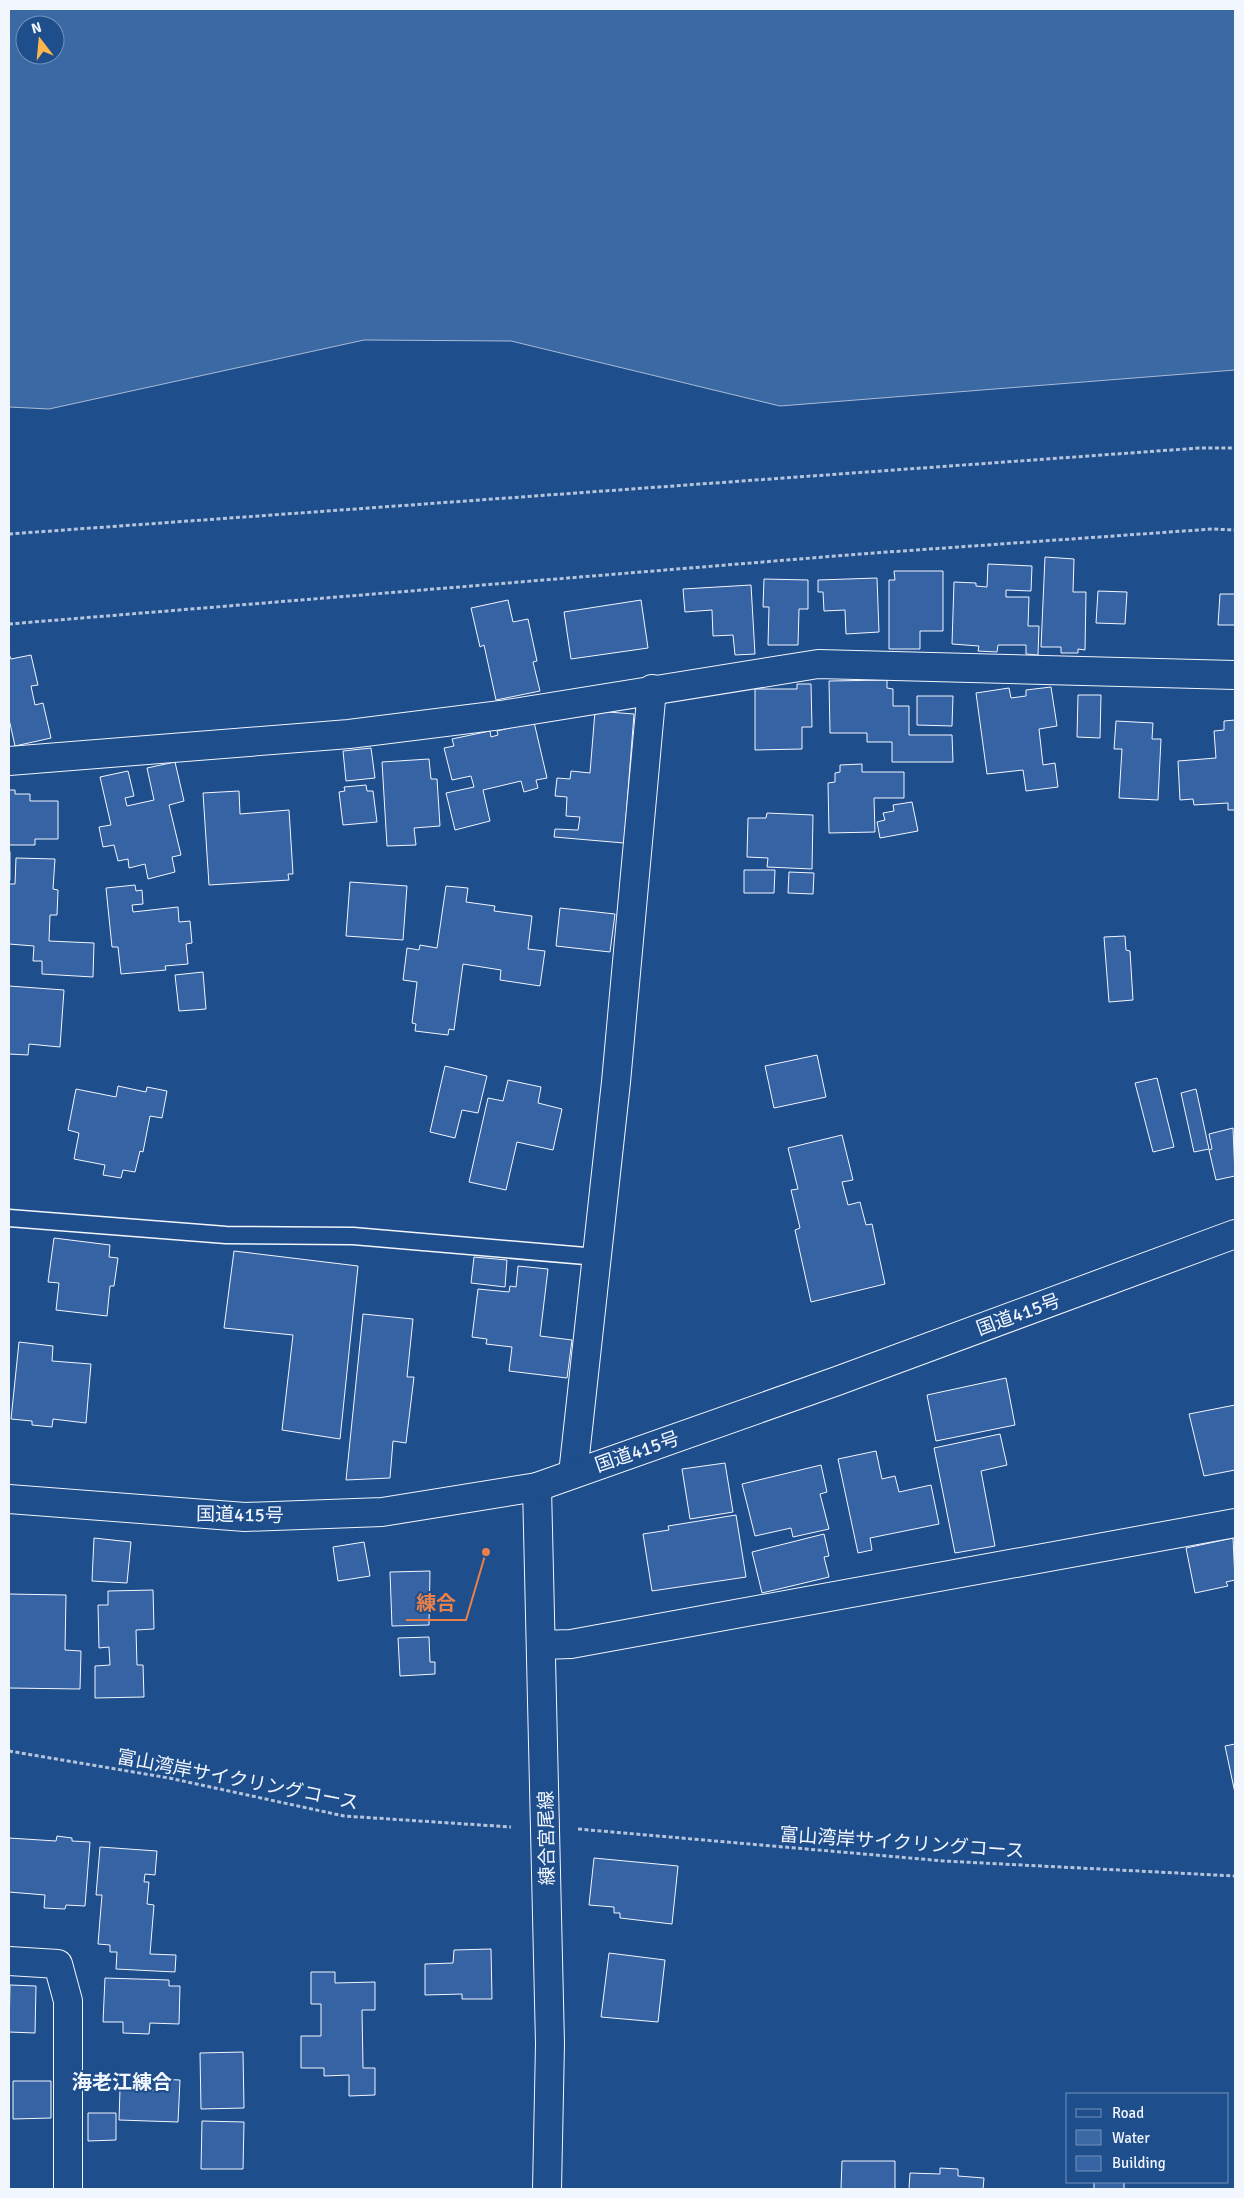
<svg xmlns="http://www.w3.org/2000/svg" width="1244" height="2198" font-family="Signika,'Noto Sans JP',sans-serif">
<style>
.water{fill:#3b69a3;stroke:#a8bbd7;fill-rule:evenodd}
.building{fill:#3563a3;stroke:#f2f6ff}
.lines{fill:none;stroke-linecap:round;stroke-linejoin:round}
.lane-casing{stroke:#f2f6ff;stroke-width:19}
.street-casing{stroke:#f2f6ff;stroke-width:30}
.secondary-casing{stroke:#f2f6ff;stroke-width:30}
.highway-casing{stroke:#f2f6ff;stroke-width:30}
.path{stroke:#b3c4dc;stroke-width:3;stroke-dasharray:4 2.5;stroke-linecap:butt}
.lane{stroke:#1f4e8c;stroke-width:16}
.street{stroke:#1f4e8c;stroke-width:28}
.secondary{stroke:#1f4e8c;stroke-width:28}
.highway{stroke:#1f4e8c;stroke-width:28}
.labels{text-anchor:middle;stroke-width:4;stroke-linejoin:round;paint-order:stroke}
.street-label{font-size:19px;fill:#f2f6ff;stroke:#1f4e8c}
.neighbourhood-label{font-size:20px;font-weight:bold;fill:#f2f6ff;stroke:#1f4e8c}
.leader{fill:none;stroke:#ea8049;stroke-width:2}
.callout-dot{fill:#ea8049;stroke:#1f4e8c;stroke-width:2}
.callout-label{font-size:20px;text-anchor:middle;font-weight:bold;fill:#ea8049;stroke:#1f4e8c;stroke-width:4;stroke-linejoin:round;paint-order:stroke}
</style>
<rect width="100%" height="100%" fill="#1f4e8c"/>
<path class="water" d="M9 9H1235V370L780 406 511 341 364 340 49 409 9 407ZM25 25H55V55H25Z"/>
<g class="building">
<path d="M1045 557 1074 559 1073 592H1086L1085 650 1078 649V653H1061V647H1041Z"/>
<path d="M988 564 1032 566 1031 591 1006 590V597H1029L1028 626H1039L1038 655 1026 654V645H998L997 652 978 651 979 646 952 644 954 582 976 583V586L987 587Z"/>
<path d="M894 571H943V631H920V649H889V580H895Z"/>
<path d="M877 578 879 632 846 634 845 610 824 611 823 592H818V580Z"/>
<path d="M764 579 808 580V609H799L798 645H768L769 607H763Z"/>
<path d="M751 585 755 654 735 655 733 635 713 636 712 610 685 612 683 589Z"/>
<path d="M1098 591 1127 592 1125 624 1096 623Z"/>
<path d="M1220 594H1235V625H1218Z"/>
<path d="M508 600 513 622 528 619 537 661 533 662 540 691 496 700 484 645 480 647 471 608Z"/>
<path d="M641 600 648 648 571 659 564 612Z"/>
<path d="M9 654 11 659 31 655 38 685 31 686 35 705 43 703 51 738 15 746 9 719Z"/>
<path d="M887 680V688L893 689V706H909V735H952L953 762H892V742H867V733H830L829 681Z"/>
<path d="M797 684H811L812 727H802V749L755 750V689H797Z"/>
<path d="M1051 687 1057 726 1039 729 1043 765 1055 763 1058 787 1026 791 1023 770 987 774 976 693 1009 688 1011 698 1026 696V690Z"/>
<path d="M1078 695H1101L1100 738 1077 737Z"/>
<path d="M917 696H953L952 726 917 725Z"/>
<path d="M595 711 634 714 624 843 554 837 555 829 578 830 580 817 566 816 567 797 555 796 557 778 570 779 571 771 590 773Z"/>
<path d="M1235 720V810H1228V803L1194 805 1193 799 1180 800 1178 761 1216 758 1214 731 1224 730V721Z"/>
<path d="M1116 721 1153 723 1152 739H1161L1158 800 1119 798 1122 749H1114Z"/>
<path d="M534 722 547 778 536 780 538 788 524 792 521 781 483 790 490 821 455 830 446 793 474 787 471 776 452 780 444 748 454 746 452 739 490 731 491 737 498 735 497 731Z"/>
<path d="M371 748 375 778 346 781 343 751Z"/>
<path d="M429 759 431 779H437L440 826 414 828 416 845 387 846 382 762Z"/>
<path d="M175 762 184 801 169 805 181 855 172 857 175 872 148 879 145 864 129 868 128 859 118 861 114 845 103 847 99 827 111 825 100 777 128 771 134 796 125 798 127 806 154 800 147 768Z"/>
<path d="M862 764V772H904V798H874L875 832 829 833 828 783 835 782V773L840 772V765Z"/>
<path d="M366 785 367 791H373L377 822 343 825 339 792 345 791 344 787Z"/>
<path d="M9 790H15V794H30V801H58V839H35V845H9Z"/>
<path d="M239 791 240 814 289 810 293 874H288L289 880 209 885 203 793Z"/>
<path d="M912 802 918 831 880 838 877 822 885 820 883 813 894 811 893 805Z"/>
<path d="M767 813 813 815 812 869 767 867 768 858 747 857 748 818H766Z"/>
<rect x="9" y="852" width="1" height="28"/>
<path d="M16 858 55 859 53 889 58 890 57 915H50L49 941 94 943 93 977 42 974V961H33L34 946 9 944V884H15Z"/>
<path d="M744 870H775L774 893H744Z"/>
<path d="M789 872 814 873 813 894 788 893Z"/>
<path d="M350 882 407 886 403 940 346 936Z"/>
<path d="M135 885 136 891 142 890 143 904 132 905 133 912 178 907 179 922 190 921 192 943 186 944 188 964 165 966 166 970 121 974 118 947H112L106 888Z"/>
<path d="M446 886 468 888 466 902 495 906 494 911 532 916 528 949 545 951 540 986 500 980 501 970 463 964 454 1030 449 1029 448 1035 415 1031 416 1024 412 1023 417 982 403 980 407 948 419 950 420 945 437 948Z"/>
<path d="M560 908 615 914 610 952 556 946Z"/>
<path d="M1125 936 1126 950 1130 951 1133 1000 1109 1002 1104 937Z"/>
<path d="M203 972 206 1009 179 1011 175 975Z"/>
<path d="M9 986 64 990 60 1047 29 1044 28 1055 9 1054Z"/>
<path d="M817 1055 826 1097 774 1108 765 1066Z"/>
<path d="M445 1066 487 1076 478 1113 462 1110 455 1138 430 1132Z"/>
<path d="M1157 1078 1174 1147 1153 1152 1135 1083Z"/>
<path d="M508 1080 541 1087 538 1103 562 1109 553 1150 517 1142 506 1190 469 1182 488 1098 503 1101Z"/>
<path d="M118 1086 146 1092 147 1087 167 1091 162 1118 150 1116 143 1152 140 1151 135 1172 123 1170 121 1178 103 1175 105 1165 74 1159 79 1133 68 1130 76 1089 116 1097Z"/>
<path d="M1196 1089 1209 1149 1194 1152 1181 1093Z"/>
<path d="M1233 1128 1235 1176 1216 1180 1209 1150 1212 1149 1209 1134Z"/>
<path d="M842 1135 853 1180 842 1182 848 1205 860 1202 866 1225 872 1224 885 1284 811 1302 795 1230 800 1228 791 1190 798 1189 788 1148Z"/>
<path d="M54 1238 110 1245 109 1257 118 1258 114 1286H110L107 1316 56 1310 59 1283 48 1282Z"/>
<path d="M234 1251 358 1266 340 1439 282 1430 293 1335 224 1328Z"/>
<path d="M474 1257 507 1260 505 1287 471 1283Z"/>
<path d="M518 1266 548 1269 540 1336 572 1340 567 1378 509 1371 512 1347 486 1344 487 1339 472 1337 478 1289 509 1292 510 1286 516 1287Z"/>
<path d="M363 1314 413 1319 407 1377H414L406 1443 393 1441 390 1478 346 1480Z"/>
<path d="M19 1342 53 1346 52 1361 91 1364 86 1423 53 1419 52 1427 32 1425V1421L11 1419Z"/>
<path d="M1006 1378 1015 1425 936 1441 927 1395Z"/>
<path d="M1235 1405V1470L1204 1476 1189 1414Z"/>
<path d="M1000 1434 1007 1465 981 1471 995 1546 955 1553 934 1448Z"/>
<path d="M876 1451 882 1479 895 1476 899 1492 931 1485 939 1524 870 1538 872 1550 858 1553 838 1459Z"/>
<path d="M725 1463 733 1512 690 1519 682 1469Z"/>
<path d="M821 1465 827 1492 820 1494 829 1529 793 1537 791 1528 755 1536 742 1484Z"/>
<path d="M736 1515 746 1577 652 1591 643 1534 669 1530 668 1526Z"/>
<path d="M824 1534 829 1556 824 1557 829 1577 762 1593 752 1552Z"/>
<path d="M94 1538 131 1542 127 1583 92 1581Z"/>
<path d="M1233 1538 1235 1580 1226 1582 1228 1586 1195 1593 1186 1548Z"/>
<path d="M364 1542 370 1576 338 1581 333 1547Z"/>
<path d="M430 1571 429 1625 392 1626 390 1572Z"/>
<path d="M153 1590 154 1629 136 1630 137 1665H143L144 1697 95 1698V1666L110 1665 109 1647 99 1648 98 1605H108V1591Z"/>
<path d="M9 1594 66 1595 65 1650 81 1651 80 1689 9 1688Z"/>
<path d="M429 1637 430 1662H435V1674L400 1676 398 1638Z"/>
<path d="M1235 1744V1793L1225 1746Z"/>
<path d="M57 1836 72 1838V1841L90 1842 85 1906 66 1905 65 1909 44 1908 45 1895 9 1892V1838L56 1841Z"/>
<path d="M100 1847 157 1851 155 1875 145 1874 144 1882H149L147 1904 154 1905 150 1954 176 1955 175 1972 116 1969 117 1952H110V1945L98 1944 102 1895H96Z"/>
<path d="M594 1858 678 1866 672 1924 620 1918V1913H614V1907L589 1905Z"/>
<path d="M491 1949 492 1999H462V1994L425 1995V1964L453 1963 454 1950Z"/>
<path d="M609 1953 665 1960 658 2022 601 2017Z"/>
<path d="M311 1972H335V1983L375 1982V2010H362L363 2068H375V2095L349 2096V2075L324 2076V2068H301V2036H321V2004H311Z"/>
<path d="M105 1978 169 1980V1986H180L179 2024 150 2023 149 2034 123 2033V2022H103Z"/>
<path d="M10 1985 36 1986 35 2033 9 2032Z"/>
<path d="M243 2052 244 2108 201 2109 200 2053Z"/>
<path d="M156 2079 180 2080 178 2122 119 2120 120 2089 156 2090Z"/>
<path d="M13 2081H51V2118L13 2119Z"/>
<path d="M88 2113H116V2140L88 2141Z"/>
<path d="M202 2121 244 2122 243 2169H201Z"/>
<path d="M842 2161H895V2189H841Z"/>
<path d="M940 2168 958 2169V2176L984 2178 983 2189H909L910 2173 940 2174Z"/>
<rect x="1094" y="2182" width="30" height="7"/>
</g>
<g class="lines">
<defs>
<path id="lane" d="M9 1218 226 1235 353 1236 597 1257"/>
<g id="street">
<path d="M9 761 349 734 501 715 818 664 1235 675"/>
<path d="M573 1474 616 1082 652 689"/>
<path d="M541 1645 571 1644 1235 1523"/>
<path d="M9 1961 58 1964 68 2001V2189"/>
</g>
<path id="secondary" d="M537 1487 550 2044 547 2189"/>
<path id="highway" d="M9 1499 245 1517 382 1512 537 1487 837 1381 1235 1234"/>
</defs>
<use href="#lane" class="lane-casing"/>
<use href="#street" class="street-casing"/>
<use href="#secondary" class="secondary-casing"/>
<use href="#highway" class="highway-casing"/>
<g class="path">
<path d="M9 534 1199 448H1235"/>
<path d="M9 624 860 554 1212 529 1235 530"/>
<path d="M9 1751 169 1778 344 1816 511 1827"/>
<path d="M578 1829 944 1861 1235 1876"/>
</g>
<use href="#lane" class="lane"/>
<use href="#street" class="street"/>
<use href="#secondary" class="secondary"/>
<use href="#highway" class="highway"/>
</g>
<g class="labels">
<g class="street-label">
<text transform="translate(1018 1314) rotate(-20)" y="7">国道415号</text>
<text transform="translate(637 1451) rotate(-19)" y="7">国道415号</text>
<text transform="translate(240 1514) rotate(1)" y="7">国道415号</text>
<text transform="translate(238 1779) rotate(11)" y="7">富山湾岸サイクリングコース</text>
<text transform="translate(546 1838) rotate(-91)" y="7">練合宮尾線</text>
<text transform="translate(902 1842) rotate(4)" y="7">富山湾岸サイクリングコース</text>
</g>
<g class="neighbourhood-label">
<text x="122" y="2089">海老江練合</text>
</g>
</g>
<path class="leader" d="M486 1552L466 1620H406"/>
<circle class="callout-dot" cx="486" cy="1552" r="5"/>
<g class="callout-label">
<text x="436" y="1610">練合</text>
</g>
<rect width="1244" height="2198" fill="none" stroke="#f2f6ff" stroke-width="20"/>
<rect x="1066" y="2093" width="162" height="90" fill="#1f4e8c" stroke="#7391ba"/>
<rect x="1076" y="2109" width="25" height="8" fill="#1f4e8c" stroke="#7391ba"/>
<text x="1112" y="2118" font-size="15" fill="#f2f6ff">Road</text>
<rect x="1076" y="2130" width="25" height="15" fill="#3b69a3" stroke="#7391ba"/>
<text x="1112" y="2143" font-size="15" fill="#f2f6ff">Water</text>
<rect x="1076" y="2156" width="25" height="15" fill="#3563a3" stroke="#7391ba"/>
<text x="1112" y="2168" font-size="15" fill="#f2f6ff">Building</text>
<g transform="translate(40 40) rotate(344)"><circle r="24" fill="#1f4e8c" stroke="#7391ba"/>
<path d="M0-4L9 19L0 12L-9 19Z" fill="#ffb74d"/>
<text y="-8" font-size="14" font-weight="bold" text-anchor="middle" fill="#f2f6ff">N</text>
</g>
</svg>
